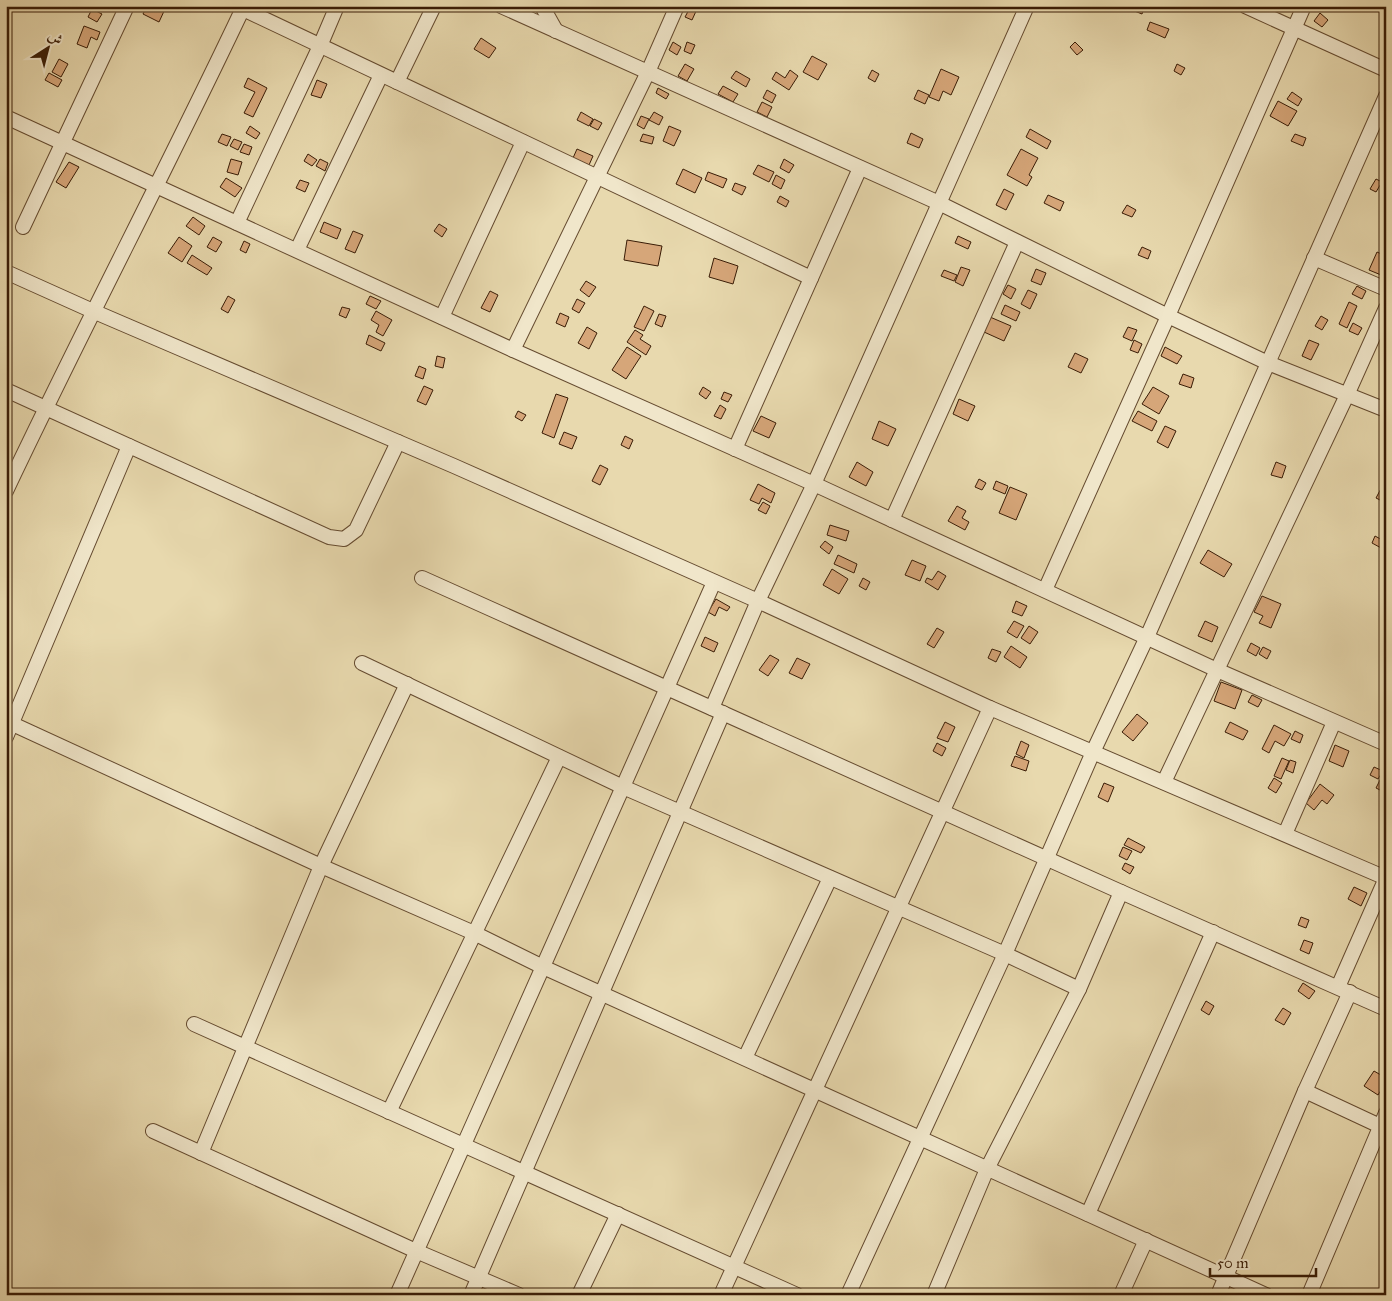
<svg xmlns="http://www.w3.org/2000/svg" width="1392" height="1301" font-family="'IM FELL Great Primer',Amiri,serif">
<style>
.building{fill:#d6a679;stroke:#391c06}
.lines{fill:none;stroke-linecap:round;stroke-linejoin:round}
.street-casing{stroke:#654b30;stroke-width:16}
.street{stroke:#f0e6ca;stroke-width:14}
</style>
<rect width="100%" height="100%" fill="#e8d9ae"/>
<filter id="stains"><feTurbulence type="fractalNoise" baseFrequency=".004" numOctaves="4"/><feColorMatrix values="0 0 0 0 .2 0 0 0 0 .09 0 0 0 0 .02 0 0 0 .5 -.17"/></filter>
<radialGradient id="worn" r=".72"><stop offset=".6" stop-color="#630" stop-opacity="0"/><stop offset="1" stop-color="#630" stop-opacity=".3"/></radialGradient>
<g class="building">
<path d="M147 6H160L165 9 159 22 143 14Z"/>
<path d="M691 6 697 9 692 20 685 17Z"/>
<path d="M1133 6H1145L1142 14 1132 10Z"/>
<path d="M92 9 102 14 97 22 88 17Z"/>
<path d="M1320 13 1328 20 1322 27 1314 21Z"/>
<path d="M1150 22 1169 29 1165 38 1147 30Z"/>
<path d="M84 26 100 32 97 40 91 37 87 48 77 44Z"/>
<path d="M481 38 496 48 489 58 474 49Z"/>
<path d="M673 42 681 47 677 55 669 50Z"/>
<path d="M687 42 695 45 691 54 684 51Z"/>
<path d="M1075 42 1083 50 1077 55 1070 47Z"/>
<path d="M812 56 827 64 818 80 803 72Z"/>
<path d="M59 59 68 64 61 77 52 72Z"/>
<path d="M685 64 694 69 687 81 678 76Z"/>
<path d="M1177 64 1185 68 1181 75 1174 71Z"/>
<path d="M941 69 959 77 951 95 943 91 939 101 929 97Z"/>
<path d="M790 70 798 76 789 90 772 79 776 72 785 78Z"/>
<path d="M872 70 879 74 875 82 868 78Z"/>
<path d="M736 71 750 79 746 87 731 78Z"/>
<path d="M49 73 62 80 58 87 45 80Z"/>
<path d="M248 78 267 88 253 117 244 113 255 92 244 87Z"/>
<path d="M317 80 327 84 321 98 311 95Z"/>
<path d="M723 86 738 94 733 102 718 94Z"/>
<path d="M658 88 669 94 666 99 656 93Z"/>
<path d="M767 90 776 95 772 103 763 98Z"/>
<path d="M918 90 929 95 925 104 914 99Z"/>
<path d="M1292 92 1302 99 1298 106 1287 99Z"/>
<path d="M1278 101 1297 111 1288 126 1270 116Z"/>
<path d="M762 102 772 107 767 117 757 112Z"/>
<path d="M581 112 593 119 589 126 577 120Z"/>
<path d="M654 112 663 117 659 125 649 120Z"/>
<path d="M641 116 649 119 644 129 637 125Z"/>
<path d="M594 119 602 123 598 130 590 126Z"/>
<path d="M250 126 260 133 256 139 246 133Z"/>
<path d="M669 126 681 131 674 146 663 141Z"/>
<path d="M1030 129 1051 141 1047 149 1026 137Z"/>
<path d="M911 133 923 139 919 148 907 143Z"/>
<path d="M222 134 231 137 227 146 218 142Z"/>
<path d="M643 134 654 137 652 144 640 141Z"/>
<path d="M1295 134 1306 138 1303 146 1291 141Z"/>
<path d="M234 139 242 142 238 150 230 146Z"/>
<path d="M244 144 252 147 249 155 240 152Z"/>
<path d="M577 149 593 156 589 165 573 158Z"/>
<path d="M1021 149 1038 158 1029 175 1032 177 1027 186 1007 175Z"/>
<path d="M308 154 317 160 312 166 304 161Z"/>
<path d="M231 159 242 162 238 175 227 172Z"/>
<path d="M320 159 328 163 325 171 316 166Z"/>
<path d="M784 159 794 165 789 173 780 168Z"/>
<path d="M69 162 79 167 66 188 56 182Z"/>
<path d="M758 165 774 172 769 182 753 174Z"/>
<path d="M683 169 702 178 695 193 676 184Z"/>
<path d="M708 172 727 179 723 188 705 180Z"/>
<path d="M776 175 785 180 781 189 772 184Z"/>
<path d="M226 178 242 188 235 197 220 187Z"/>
<path d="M1376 179 1382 182 1376 192 1370 189Z"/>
<path d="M300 180 309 183 305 192 296 188Z"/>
<path d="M735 183 746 187 742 195 732 190Z"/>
<path d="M1004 189 1014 194 1006 210 996 205Z"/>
<path d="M1048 195 1064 202 1060 211 1044 203Z"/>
<path d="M780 196 789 201 786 207 777 202Z"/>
<path d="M1127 205 1136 210 1132 217 1122 213Z"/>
<path d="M193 217 205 226 199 235 186 226Z"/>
<path d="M324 222 341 229 337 239 320 232Z"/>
<path d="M439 224 447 229 442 237 434 231Z"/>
<path d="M353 231 363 235 355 253 345 249Z"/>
<path d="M958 236 971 242 968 249 955 243Z"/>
<path d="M179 237 192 246 182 262 168 253Z"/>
<path d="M213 237 222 242 216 252 207 247Z"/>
<path d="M627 240 662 246 658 266 624 260Z"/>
<path d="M244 241 250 244 246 253 240 250Z"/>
<path d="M1142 247 1151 251 1148 259 1138 255Z"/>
<path d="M1377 252 1386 256V277L1369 270Z"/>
<path d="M192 255 212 268 207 275 187 263Z"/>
<path d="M714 258 738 266 733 284 709 277Z"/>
<path d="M961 267 970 270 963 286 955 282Z"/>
<path d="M1036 269 1046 273 1041 285 1031 281Z"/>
<path d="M944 270 957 275 954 281 941 276Z"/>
<path d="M586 281 596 287 589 297 580 290Z"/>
<path d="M1008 285 1016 289 1011 299 1003 294Z"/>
<path d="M1357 286 1366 291 1362 299 1352 294Z"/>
<path d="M1028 290 1037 294 1030 309 1021 304Z"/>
<path d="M490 291 498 295 490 312 481 308Z"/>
<path d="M228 296 235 300 228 313 221 309Z"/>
<path d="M370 296 381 301 376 309 366 304Z"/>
<path d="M577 299 585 303 579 313 572 309Z"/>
<path d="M1349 302 1357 306 1347 328 1339 324Z"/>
<path d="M1005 305 1020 312 1016 321 1001 314Z"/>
<path d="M644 306 654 311 644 331 634 327Z"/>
<path d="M342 307 350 309 346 318 339 315Z"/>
<path d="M376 311 392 320 383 336 376 332 379 325 371 320Z"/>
<path d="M560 313 569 317 565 327 556 323Z"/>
<path d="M659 314 666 316 662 327 655 324Z"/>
<path d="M1321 316 1328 320 1322 330 1315 326Z"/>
<path d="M990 317 1011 326 1004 341 984 332Z"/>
<path d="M1353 323 1362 328 1358 335 1349 331Z"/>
<path d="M587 327 597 333 589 349 578 343Z"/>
<path d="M1128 327 1137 330 1132 341 1123 337Z"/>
<path d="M635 330 643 335 640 339 651 346 646 355 627 342Z"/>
<path d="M369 335 385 343 381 351 366 344Z"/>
<path d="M1134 340 1142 344 1138 353 1130 350Z"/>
<path d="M1309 340 1319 344 1311 360 1302 356Z"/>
<path d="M627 347 641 356 626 379 612 370Z"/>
<path d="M1165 347 1182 356 1177 364 1161 356Z"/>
<path d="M1075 353 1088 359 1081 373 1068 367Z"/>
<path d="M437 356 445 358 443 368 435 366Z"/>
<path d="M419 366 426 369 423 379 415 376Z"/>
<path d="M1183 374 1194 378 1191 388 1179 384Z"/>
<path d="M424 386 433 390 426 405 417 401Z"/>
<path d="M703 387 711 392 706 399 699 394Z"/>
<path d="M1153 387 1169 396 1159 414 1142 404Z"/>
<path d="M724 392 732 395 728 402 721 399Z"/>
<path d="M556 394 568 398 554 438 542 433Z"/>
<path d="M959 399 975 406 968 421 953 414Z"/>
<path d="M720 405 726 409 721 419 714 416Z"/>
<path d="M518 411 526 415 522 421 515 417Z"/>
<path d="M1138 411 1157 421 1152 431 1132 421Z"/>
<path d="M761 416 776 423 769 438 753 431Z"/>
<path d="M879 421 896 429 888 446 872 439Z"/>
<path d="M1165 426 1176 431 1168 448 1157 442Z"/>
<path d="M564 432 577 437 572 449 559 444Z"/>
<path d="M625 436 633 440 629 449 621 445Z"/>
<path d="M857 462 873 472 866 486 849 477Z"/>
<path d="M1276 462 1286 466 1282 478 1271 475Z"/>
<path d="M600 465 608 469 600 485 592 481Z"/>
<path d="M979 479 986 483 982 490 975 487Z"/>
<path d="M996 481 1008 486 1005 494 993 489Z"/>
<path d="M1384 483 1386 484V503L1376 498Z"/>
<path d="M758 484 775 493 771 503 762 498 759 504 750 500Z"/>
<path d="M1010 487 1027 494 1016 520 999 513Z"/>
<path d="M763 502 770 506 766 514 758 510Z"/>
<path d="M957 506 966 511 962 518 969 522 965 530 948 521Z"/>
<path d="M830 525 849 531 846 541 827 535Z"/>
<path d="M1375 536 1386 542 1383 549 1372 543Z"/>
<path d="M825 541 833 547 829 554 820 547Z"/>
<path d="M1208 550 1232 564 1224 577 1200 563Z"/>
<path d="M838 555 857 564 854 573 834 564Z"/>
<path d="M912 560 926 566 920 581 905 575Z"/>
<path d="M832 569 848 579 839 594 823 585Z"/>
<path d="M938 571 946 576 938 590 925 582 927 578 932 580Z"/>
<path d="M863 578 870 582 866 590 859 586Z"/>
<path d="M1262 596 1281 604 1271 628 1259 623 1263 616 1254 612Z"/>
<path d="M716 599 730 607 727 611 719 607 715 616 708 612Z"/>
<path d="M1016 601 1027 606 1022 616 1012 612Z"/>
<path d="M1014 621 1024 626 1017 638 1007 632Z"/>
<path d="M1205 621 1218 627 1212 642 1198 636Z"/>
<path d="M1029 626 1038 632 1030 644 1021 638Z"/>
<path d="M937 628 944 632 934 648 927 644Z"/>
<path d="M705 637 718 643 714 652 701 646Z"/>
<path d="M1251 643 1260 648 1256 656 1247 651Z"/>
<path d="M1011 646 1027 657 1020 668 1004 657Z"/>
<path d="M1263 647 1271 651 1267 659 1259 654Z"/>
<path d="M992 649 1001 652 996 662 988 658Z"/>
<path d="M770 655 779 660 768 676 759 670Z"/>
<path d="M797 658 810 664 802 679 789 673Z"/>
<path d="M1221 682 1242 690 1235 709 1214 701Z"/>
<path d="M1252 695 1262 700 1258 707 1248 702Z"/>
<path d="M1137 714 1148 723 1133 741 1122 732Z"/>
<path d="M945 722 955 727 948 742 937 738Z"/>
<path d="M1230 722 1248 731 1243 740 1225 732Z"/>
<path d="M1274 725 1291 734 1284 746 1275 741 1269 753 1262 749Z"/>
<path d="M1295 731 1303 735 1300 743 1291 739Z"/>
<path d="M1021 741 1029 745 1024 758 1016 754Z"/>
<path d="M937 743 946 748 942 756 933 751Z"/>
<path d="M1335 745 1349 751 1343 767 1329 761Z"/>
<path d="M1015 756 1029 761 1026 771 1011 766Z"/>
<path d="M1282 758 1289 761 1281 779 1274 776Z"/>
<path d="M1290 760 1296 762 1293 773 1286 770Z"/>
<path d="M1374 767 1383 771 1378 779 1370 775Z"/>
<path d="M1274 778 1282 783 1276 793 1268 788Z"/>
<path d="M1380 780 1386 782 1384 792 1376 788Z"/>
<path d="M1104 783 1114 787 1108 802 1098 797Z"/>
<path d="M1320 784 1334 795 1327 804 1322 800 1314 810 1306 803Z"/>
<path d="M1128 838 1145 847 1141 853 1124 845Z"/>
<path d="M1123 847 1132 851 1127 860 1119 856Z"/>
<path d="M1125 863 1134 867 1130 874 1122 869Z"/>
<path d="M1354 887 1367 893 1361 906 1348 899Z"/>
<path d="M1301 917 1309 920 1306 928 1298 925Z"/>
<path d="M1304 940 1313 943 1309 954 1300 950Z"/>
<path d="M1303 983 1315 991 1309 999 1298 991Z"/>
<path d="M1206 1001 1214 1006 1209 1015 1201 1010Z"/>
<path d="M1283 1008 1291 1013 1284 1025 1275 1020Z"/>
<path d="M1374 1071 1386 1078V1082L1378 1095 1364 1086Z"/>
</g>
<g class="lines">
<defs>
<g id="street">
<path d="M501 6 939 203 1168 316 1268 363 1386 410"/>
<path d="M542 6 556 31"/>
<path d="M1245 6 1386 70"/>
<path d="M243 9 811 278"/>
<path d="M397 82 434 6"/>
<path d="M6 117 513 350 814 484 1217 670 1386 744"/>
<path d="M237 223 320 46 337 6"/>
<path d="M23 227 127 6"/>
<path d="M297 250 381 75"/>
<path d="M1314 258 1386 289"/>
<path d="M6 272 95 312 454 466 758 601 990 708 1386 878"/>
<path d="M442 317 523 142"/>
<path d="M513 350 648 72 677 6"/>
<path d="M6 390 329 537 344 539 356 530 398 442"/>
<path d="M735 449 860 168"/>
<path d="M6 491C83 328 167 169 244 6"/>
<path d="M892 520 1017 242"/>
<path d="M422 578 1121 892 1386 1009"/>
<path d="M1045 590 1168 316 1304 6"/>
<path d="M362 663 623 787 1005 954 1079 989"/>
<path d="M712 708 758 601 814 484 1027 6"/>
<path d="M6 721 321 866 474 933 543 967 1266 1295"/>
<path d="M6 737 129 446"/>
<path d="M1164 782 1347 395 1386 308"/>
<path d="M1285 834 1334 722"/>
<path d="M1338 987 1386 878"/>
<path d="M194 1024 797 1295"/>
<path d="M745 1058 830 878"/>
<path d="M1305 1091 1380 1126"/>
<path d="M389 1112 559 757"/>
<path d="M153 1131 416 1251 519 1295"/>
<path d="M201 1153 321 866 407 684"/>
<path d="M1088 1214 1213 932"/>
<path d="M397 1295 714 582"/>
<path d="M471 1295 723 713"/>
<path d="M579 1295 618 1214"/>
<path d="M721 1295 990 708"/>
<path d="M848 1295 1005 954 1093 752 1147 637 1386 96"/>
<path d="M934 1295 987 1169 1079 989 1121 892"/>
<path d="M1121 1295 1146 1240"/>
<path d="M1218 1295 1305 1091 1350 992"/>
<path d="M1309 1295 1386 1113"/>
</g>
</defs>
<use href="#street" class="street-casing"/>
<use href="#street" class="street"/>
</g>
<rect width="1392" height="1301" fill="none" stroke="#e8d9ae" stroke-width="25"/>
<rect x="8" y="8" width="1377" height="1286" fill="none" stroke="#391c06" stroke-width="2.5"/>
<rect x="12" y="12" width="1367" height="1276" fill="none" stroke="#391c06"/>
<g transform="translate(48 48) rotate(36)" stroke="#f0e6ca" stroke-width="4" paint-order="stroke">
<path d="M0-4L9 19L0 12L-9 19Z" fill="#391c06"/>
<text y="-8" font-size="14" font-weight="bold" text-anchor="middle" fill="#391c06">ش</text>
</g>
<path d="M1210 1268v8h106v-8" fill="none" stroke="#391c06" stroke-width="2.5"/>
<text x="1217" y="1268" font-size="15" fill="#391c06" stroke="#f0e6ca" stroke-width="4" paint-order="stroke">50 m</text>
<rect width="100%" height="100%" filter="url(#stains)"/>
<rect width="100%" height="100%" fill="url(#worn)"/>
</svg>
